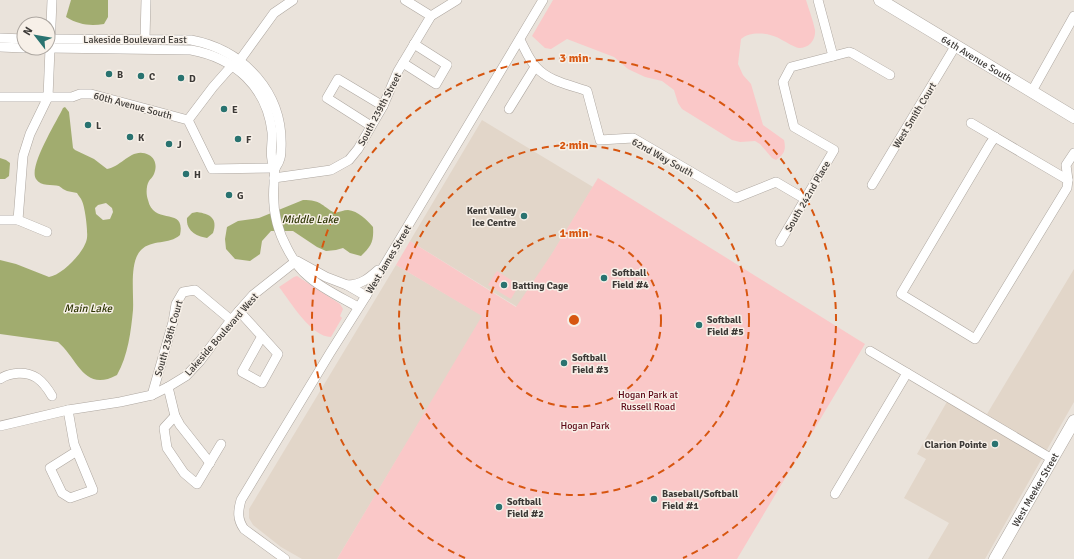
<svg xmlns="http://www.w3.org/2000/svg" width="1074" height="559" font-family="Signika,sans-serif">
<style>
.built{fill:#e2d6c9}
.green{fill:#fac8c8}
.water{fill:#a1ac6f;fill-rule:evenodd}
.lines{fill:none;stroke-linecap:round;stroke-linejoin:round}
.street-casing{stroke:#aea7a0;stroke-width:10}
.secondary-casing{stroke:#aea7a0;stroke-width:13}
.street{stroke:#fff;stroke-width:9}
.secondary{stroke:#fff;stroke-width:12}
.ring{fill:none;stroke:#d75610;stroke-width:2;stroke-dasharray:7 5}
.poi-dot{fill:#297370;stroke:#f7f0e8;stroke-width:1.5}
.labels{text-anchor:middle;stroke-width:3;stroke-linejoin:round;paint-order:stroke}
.street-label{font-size:10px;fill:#3d3a37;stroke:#f7f0e8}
.poi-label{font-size:10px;font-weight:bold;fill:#3d3a37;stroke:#f7f0e8;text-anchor:start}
.park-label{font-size:10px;fill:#5c0917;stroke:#f7f0e8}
.water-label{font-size:11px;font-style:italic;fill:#2f3605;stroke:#f7f0e8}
.centre{fill:#d75610;stroke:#f7f0e8;stroke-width:2}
.ring-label{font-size:12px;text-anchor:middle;font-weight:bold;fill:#d75610;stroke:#f7f0e8;stroke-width:3;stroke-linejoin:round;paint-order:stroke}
</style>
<rect width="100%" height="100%" fill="#eae3db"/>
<g class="built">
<path d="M482 120 593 187 519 308 410 241Z"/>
<path d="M396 265 483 316 337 559H302L281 547 253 525 249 518V509Z"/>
<path d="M1074 269V402L985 559H928L949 523 904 498 926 459 917 454 952 393 987 414Z"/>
</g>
<g class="green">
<path d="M553 0H806C809 10 813 20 815 30 816 40 809 48 799 48 793 47 787 42 782 40 771 33 751 30 741 39L738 64 743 75 751 84 763 125 784 140C786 149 785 154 776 160L772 158 760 144 755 141 740 142 732 140 682 109 678 103 674 90 662 81 645 77 628 69 614 57 567 39 551 49 545 48 532 36Z"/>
<path d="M598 178 865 344 737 559H337L482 316 396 265 410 241 516 307 551 255Z"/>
<path d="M497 271 519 285 511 299 488 285Z"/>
<path d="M297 276 340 304 343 309 340 316 342 318 331 337C311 337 290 301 279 287L294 277Z"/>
</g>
<g class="water">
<path d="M71 0H108V17L104 24C90 26 79 25 66 17Z"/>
<path d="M65 107 69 112 73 148 75 150 94 159 107 169C122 167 132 146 149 155 156 159 157 167 154 174 153 177 150 179 149 181 146 186 146 195 148 200 154 227 186 205 180 235 169 245 152 239 141 250 129 262 134 293 133 310 131 331 128 356 117 375 84 393 78 359 58 342L0 334V260L16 264 49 277C62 275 85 252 87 238 88 231 85 207 82 201 81 198 78 195 77 193 74 192 70 192 67 191 64 190 62 188 59 186 52 184 41 187 36 179 28 167 57 121 63 108ZM106 203 112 208 113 212 110 219 103 220 96 214 95 208 98 205Z"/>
<path d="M0 158 6 160 10 163 9 176 5 179H0Z"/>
<path d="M303 200C322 200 320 205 335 213 339 212 344 210 348 210 358 211 367 220 373 227 374 242 371 246 361 256L350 253 343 248 336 250 326 251 317 247 293 231H271L262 241 260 254 250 261 235 259 226 249 225 239 227 227 238 221 259 218Z"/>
<path d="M197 212C210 214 218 218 213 233L207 238C195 236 186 230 187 218L192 213Z"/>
</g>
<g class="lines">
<defs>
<g id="street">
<path d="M405 0 431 16"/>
<path d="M818 0 833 56"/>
<path d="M0 38 24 39"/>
<path d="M48 39 191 40C244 50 284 93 281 149 281 152 281 157 279 161 278 164 276 166 275 169 274 173 274 179 274 184 272 207 276 228 287 248 292 258 300 270 309 277 321 288 344 299 358 307"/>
<path d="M145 39 146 0"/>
<path d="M520 40C525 49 529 60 536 67 548 81 570 85 587 91L600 140 633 138 736 198 776 182 805 199"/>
<path d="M0 47 24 48"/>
<path d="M48 48 191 50C235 58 267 87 272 132 273 141 270 151 272 160 272 163 274 166 275 168"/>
<path d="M403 63 436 84 447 65 414 44"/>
<path d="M1032 91 1074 16"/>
<path d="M0 97H72L80 94H91L188 120 212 169 275 168"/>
<path d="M509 109 535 67"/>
<path d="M188 120 213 87 228 70 240 60 274 13 293 0"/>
<path d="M971 123 1068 180"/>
<path d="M371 126 327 98 338 79 383 106"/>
<path d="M995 137 990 144 901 294 975 339 1067 188 1068 180 1066 165 1074 153"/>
<path d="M274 178 331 170 349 160 358 149 383 106 398 71 431 16 457 0"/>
<path d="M872 185 956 45"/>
<path d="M0 220H18L47 232"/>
<path d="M18 220 23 156 30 134 48 97 52 0"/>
<path d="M780 242 834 150 794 127 783 82 791 67 849 52 852 53 890 75"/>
<path d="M297 261 326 277 347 285 366 296"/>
<path d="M347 285C361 285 369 278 378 270"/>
<path d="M239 311 278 354 262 383 242 372 262 336"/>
<path d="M870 351 1052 459"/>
<path d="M0 379C10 372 27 371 37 378 44 383 48 389 52 396"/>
<path d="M168 387 175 416 180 425 210 463"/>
<path d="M152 395 173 322 176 304 183 292 195 290 231 320"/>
<path d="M68 410 74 444 93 490 70 498 62 493 50 468 77 451"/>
<path d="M175 416 164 428 167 448 184 473 197 484 221 444"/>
<path d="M0 426 68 410 120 402 152 395 168 387 186 376 200 361 231 320 253 295 296 261"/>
<path d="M835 494 907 373"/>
<path d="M285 559 244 529C237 519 238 511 241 500L330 353 366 296 543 0"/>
</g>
<g id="secondary">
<path id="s1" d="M880 0 1074 117"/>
<path id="s2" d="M995 559 1074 421"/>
</g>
</defs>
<use href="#street" class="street-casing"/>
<use href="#secondary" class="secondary-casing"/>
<use href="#street" class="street"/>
<use href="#secondary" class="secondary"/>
</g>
<g class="ring">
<circle cx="574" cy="320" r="87"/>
<circle cx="574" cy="320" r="175"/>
<path d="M465 558A262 262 0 1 1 683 558"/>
</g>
<g class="poi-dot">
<circle cx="109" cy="74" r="4"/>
<circle cx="141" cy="76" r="4"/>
<circle cx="181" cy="78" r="4"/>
<circle cx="224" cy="109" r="4"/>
<circle cx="88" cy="125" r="4"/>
<circle cx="130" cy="137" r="4"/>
<circle cx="238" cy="139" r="4"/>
<circle cx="169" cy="144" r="4"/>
<circle cx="186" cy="174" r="4"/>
<circle cx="229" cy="195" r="4"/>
<circle cx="524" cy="216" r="4"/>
<circle cx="604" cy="278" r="4"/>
<circle cx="504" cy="285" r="4"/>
<circle cx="699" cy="325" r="4"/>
<circle cx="564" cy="363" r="4"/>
<circle cx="995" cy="444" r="4"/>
<circle cx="654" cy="499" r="4"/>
<circle cx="499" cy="507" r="4"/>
</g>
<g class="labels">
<g class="street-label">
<text x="135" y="43">Lakeside Boulevard East</text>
<text dy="4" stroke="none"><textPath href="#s1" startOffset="113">64th Avenue South</textPath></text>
<text transform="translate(133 105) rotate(15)" y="4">60th Avenue South</text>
<text transform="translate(379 109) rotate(-62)" y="4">South 239th Street</text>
<text transform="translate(914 115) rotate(-59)" y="4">West Smith Court</text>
<text transform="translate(663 157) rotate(29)" y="4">62nd Way South</text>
<text transform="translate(807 196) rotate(-60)" y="4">South 242nd Place</text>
<text transform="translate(388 259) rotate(-59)" y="4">West James Street</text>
<text transform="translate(221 334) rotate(-49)" y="4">Lakeside Boulevard West</text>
<text transform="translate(168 338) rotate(-74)" y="4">South 238th Court</text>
<text dy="4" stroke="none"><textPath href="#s2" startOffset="80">West Meeker Street</textPath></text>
</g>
<g class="poi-label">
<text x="117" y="78">B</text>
<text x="149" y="80">C</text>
<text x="189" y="82">D</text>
<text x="232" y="113">E</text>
<text x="96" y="129">L</text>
<text x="138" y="141">K</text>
<text x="246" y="143">F</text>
<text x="177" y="148">J</text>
<text x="194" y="178">H</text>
<text x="237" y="199">G</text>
<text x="516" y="214" text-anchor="end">Kent Valley<tspan x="516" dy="12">Ice Centre</tspan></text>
<text x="612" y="276">Softball<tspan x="612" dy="12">Field #4</tspan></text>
<text x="512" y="289">Batting Cage</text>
<text x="707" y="323">Softball<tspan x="707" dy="12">Field #5</tspan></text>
<text x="572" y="361">Softball<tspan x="572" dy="12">Field #3</tspan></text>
<text x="987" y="448" text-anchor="end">Clarion Pointe</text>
<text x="662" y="497">Baseball/Softball<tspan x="662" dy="12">Field #1</tspan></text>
<text x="507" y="505">Softball<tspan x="507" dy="12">Field #2</tspan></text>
</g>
<g class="park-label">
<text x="648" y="398">Hogan Park at<tspan x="648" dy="12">Russell Road</tspan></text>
<text x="585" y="429">Hogan Park</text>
</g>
<g class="water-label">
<text x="310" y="223">Middle Lake</text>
<text x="88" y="312">Main Lake</text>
</g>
</g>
<circle cx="574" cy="320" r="6" class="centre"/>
<g class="ring-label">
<text x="574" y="62">3 min</text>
<text x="574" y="149">2 min</text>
<text x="574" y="237">1 min</text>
</g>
<g transform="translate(36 36) rotate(301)"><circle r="19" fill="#f7f0e8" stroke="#ada7a1"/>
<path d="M0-3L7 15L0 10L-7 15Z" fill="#297370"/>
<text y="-6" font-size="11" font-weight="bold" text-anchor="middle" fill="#3d3a37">N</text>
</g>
</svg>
